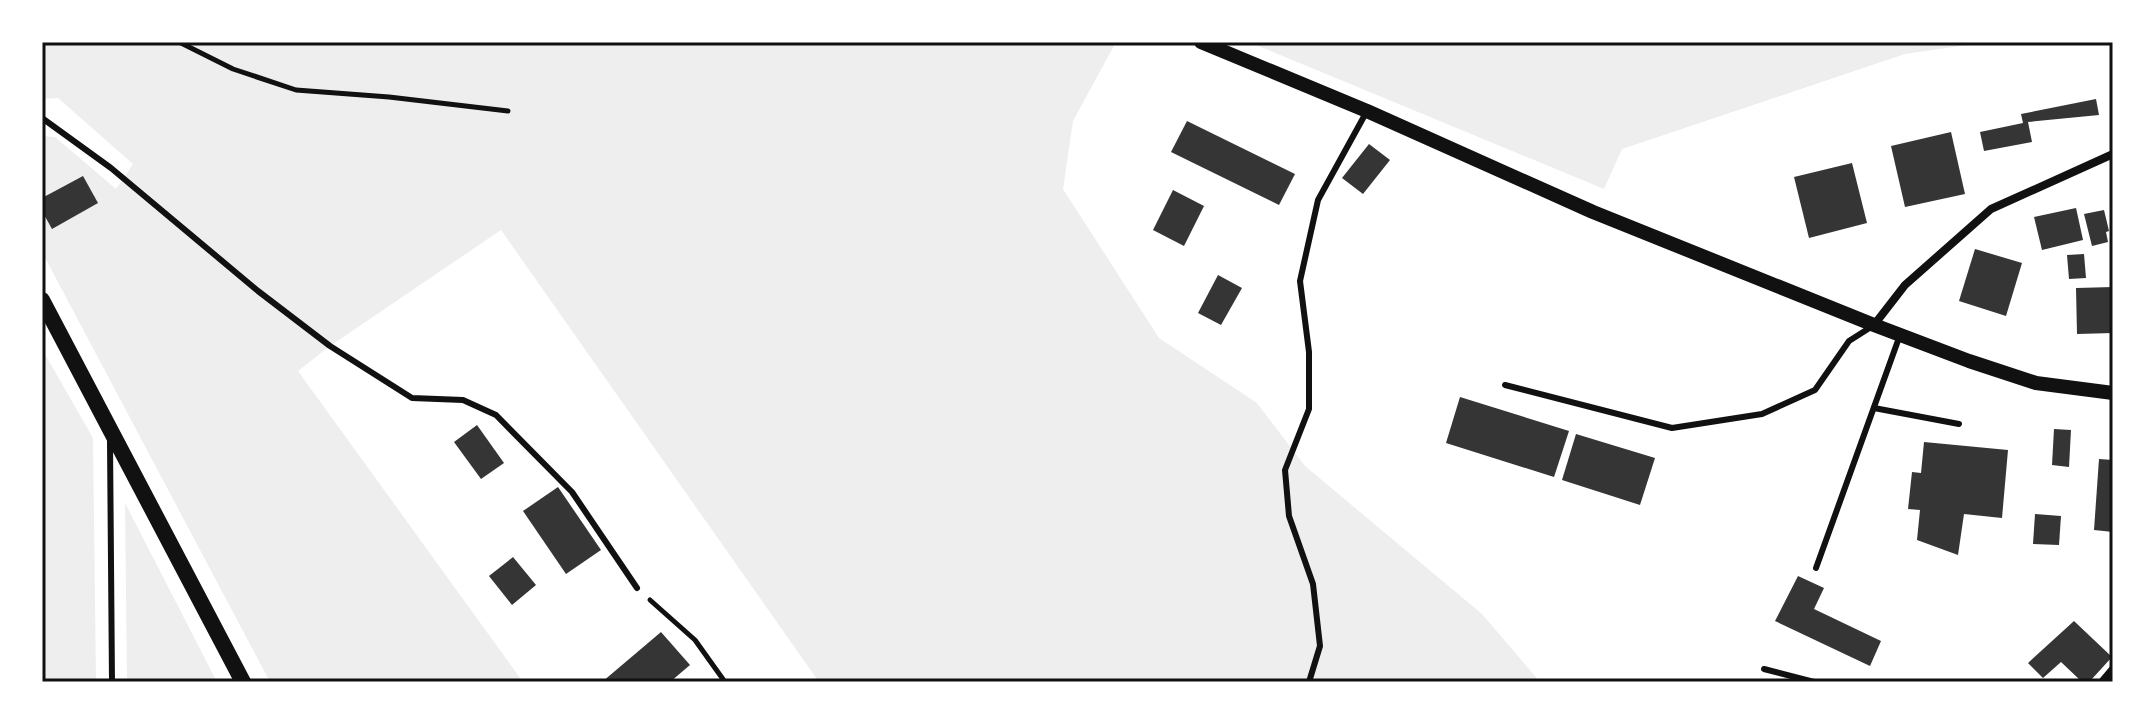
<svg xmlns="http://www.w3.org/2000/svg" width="2155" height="724" font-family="'Source Serif 4',serif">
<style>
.green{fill:#eee}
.building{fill:#353535}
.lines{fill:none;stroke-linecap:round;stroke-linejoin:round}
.path{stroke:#111;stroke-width:5}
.service{stroke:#111;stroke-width:6}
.minor{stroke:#111;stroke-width:8}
.tertiary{stroke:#111;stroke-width:14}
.secondary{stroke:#111;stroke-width:16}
.neatline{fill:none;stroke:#111;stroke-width:3}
</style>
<rect width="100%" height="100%" fill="#fff"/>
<g class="green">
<path d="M42 42H1116L1073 121 1063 189 1159 338 1257 403 1305 466 1482 614 1540 682H819L501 230 330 346 298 371 523 682H270L42 252V136L55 137 116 189 133 164 58 98 42 99Z"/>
<path d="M1249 42H1987L1905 54 1622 149 1604 189Z"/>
<path d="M42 349 93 438 96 682H42Z"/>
<path d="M125 503 217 682H127Z"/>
</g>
<g class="building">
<path d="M2096 99 2099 115 2028 122 2032 142 1984 151 1980 132 2023 123 2021 114Z"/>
<path d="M1187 121 1295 174 1279 205 1171 152Z"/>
<path d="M1951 132 1965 194 1905 207 1891 146Z"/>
<path d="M1369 144 1390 160 1363 194 1342 178Z"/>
<path d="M1852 163 1867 223 1809 238 1794 177Z"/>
<path d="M83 176 98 203 52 229 42 211V198Z"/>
<path d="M1173 190 1204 206 1184 246 1153 230Z"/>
<path d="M2076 208 2083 240 2042 250 2034 217Z"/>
<path d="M2104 210 2109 231 2106 232 2108 242 2092 246 2084 214Z"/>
<path d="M1975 249 2022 263 2006 316 1959 301Z"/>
<path d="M2084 254 2086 278 2069 279 2067 255Z"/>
<path d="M1218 275 1242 288 1221 325 1198 313Z"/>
<path d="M2113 287V333L2077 334 2076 288Z"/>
<path d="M1460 397 1569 431 1554 477 1446 443Z"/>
<path d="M477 425 504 463 481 479 454 442Z"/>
<path d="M2054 429 2071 430 2069 467 2052 465Z"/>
<path d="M1576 434 1655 458 1640 505 1562 480Z"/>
<path d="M1924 442 2008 450 2002 518 1964 514 1958 555 1917 540 1920 510 1908 509 1912 472 1921 473Z"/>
<path d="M2099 459 2113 460V532L2094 530Z"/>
<path d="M558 487 601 550 566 574 523 511Z"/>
<path d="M2035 514 2061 516 2059 545 2033 544Z"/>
<path d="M513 557 536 585 512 605 489 576Z"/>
<path d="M1798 576 1824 588 1814 609 1881 641 1870 666 1775 621Z"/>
<path d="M2074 621 2112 657 2091 680H2080L2061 662 2043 678 2028 663Z"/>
<path d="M661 632 690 665 670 682H602Z"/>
</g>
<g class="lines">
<g class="path">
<path d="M179 42 233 69 296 90 389 97 508 111"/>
<path d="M650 600 695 640 725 682"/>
</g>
<g class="service">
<path d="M42 118 111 168 258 291 330 346 412 398 463 400 496 415 572 492 637 588"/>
<path d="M1505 385 1672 428 1762 414 1815 390 1849 341 1871 327"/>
<path d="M1874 408 1959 424"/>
<path d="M110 442 112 682"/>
<path d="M1816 568 1900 335"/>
<path d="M1764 669 1814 682"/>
<path d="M1309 682 1320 646 1313 584 1289 516 1285 470 1309 409V352L1300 281 1318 200 1367 111"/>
</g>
<g class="minor">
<path d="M1874 325 1905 285 1991 209 2113 154"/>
<path d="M2102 682 2113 669"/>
</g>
<path class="tertiary" d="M1201 42 1367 111 1593 212 1874 325 1969 361 2036 383 2113 393"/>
<path class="secondary" d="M42 300 243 682"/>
</g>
<rect width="2155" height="724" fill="none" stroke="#ffffff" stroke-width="88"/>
<rect x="44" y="44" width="2067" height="636" class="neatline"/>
</svg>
